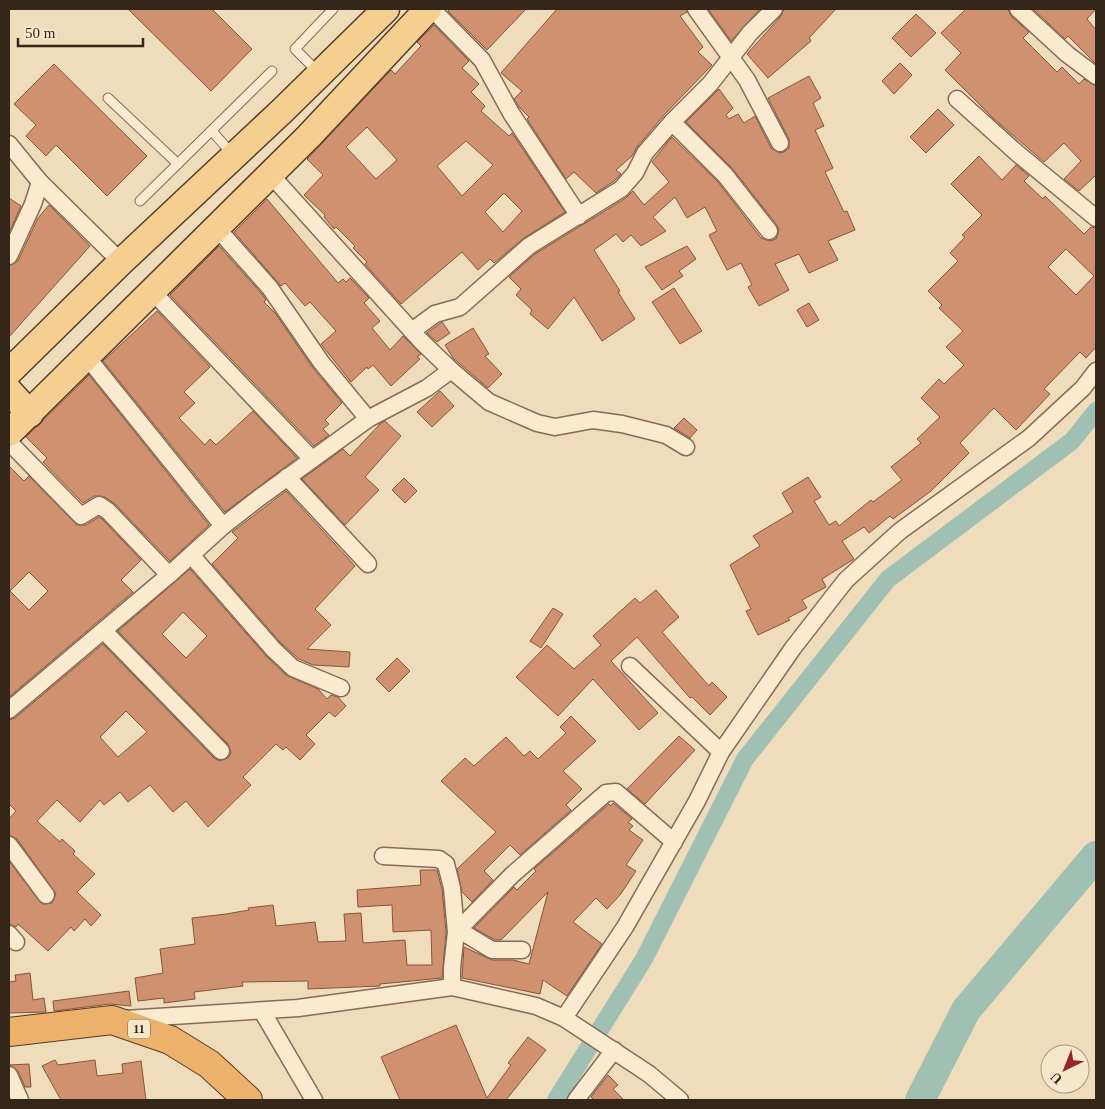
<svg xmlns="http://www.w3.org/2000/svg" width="1105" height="1109" font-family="'Times New Roman',serif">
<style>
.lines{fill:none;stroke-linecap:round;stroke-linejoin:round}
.canal{stroke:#a0c0b4;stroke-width:18}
.river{stroke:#a0c0b4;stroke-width:30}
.building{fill:#cf9170;stroke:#86543a;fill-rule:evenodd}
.service-casing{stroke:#866c55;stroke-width:11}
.minor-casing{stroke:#866c55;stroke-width:19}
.primary-casing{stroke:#543b2a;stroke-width:29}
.trunk-casing{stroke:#543b2a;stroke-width:30}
.service{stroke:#faeacf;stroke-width:9}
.minor{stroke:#faeacf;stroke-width:16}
.primary{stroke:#f5cf90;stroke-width:26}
.trunk{stroke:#ecb26c;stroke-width:28}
.labels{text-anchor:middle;stroke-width:4;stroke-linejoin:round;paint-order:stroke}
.shield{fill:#f6e7cb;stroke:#6f604f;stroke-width:1}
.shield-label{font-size:12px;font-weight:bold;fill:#35261a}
</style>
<rect width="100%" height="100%" fill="#efdcbb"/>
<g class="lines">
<path class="canal" d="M556 1100 644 959 745 759 888 579 1072 441 1096 411"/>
<path class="river" d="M920 1100 966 1010 1096 856"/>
</g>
<g class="building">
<path d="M128 9H212L252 49 211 91Z"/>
<path d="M450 9H526L487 50 448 11Z"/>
<path d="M557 9H686L687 12 680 16 703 47 698 52 712 65 664 115 637 147 632 156 616 170 621 174 614 181 596 193 574 172 566 179 527 119 529 117 520 108 514 99 522 91 501 73Z"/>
<path d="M708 9H760L731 41Z"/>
<path d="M784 9H836L809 38 811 41 768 78 747 54 781 16Z"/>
<path d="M966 9H1008L1011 16 1029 32 1023 38 1057 72 1062 67 1079 84 1084 79 1096 86V175L1079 191 1064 179 1081 161 1064 143 1044 162 992 117 945 70 961 53 941 33Z"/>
<path d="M1033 9H1096L1087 19 1096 30V64L1068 36 1065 39Z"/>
<path d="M916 14 936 33 911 57 892 38Z"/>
<path d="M434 25 469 61 462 68 479 84 471 92 485 106 481 111 509 136 512 133 565 212 524 238 494 263 490 259 478 270 462 252 401 304 365 264 367 262 353 248 355 246 336 227 334 229 324 217 325 215 304 195 323 175 307 159 391 70 395 74 421 46 417 42ZM367 127 397 160 376 179 346 147ZM466 141 493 165 462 196 437 166ZM504 193 522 211 503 232 485 212Z"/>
<path d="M900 63 912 75 894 94 882 81Z"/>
<path d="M54 64 147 156 107 196 56 145 46 156 26 136 36 125 14 104Z"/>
<path d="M809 76 821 98 813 103 824 126 815 130 833 168 825 172 844 212 847 211 855 230 828 241 838 260 809 273 799 254 775 264 789 290 759 306 748 287 752 285 741 263 727 270 709 235 717 231 705 207 687 218 675 197 653 217 666 231 641 246 631 235 623 242 616 234 594 250 620 291 618 292 635 319 602 341 574 297 548 329 530 314 532 310 516 295 521 289 509 277 535 254 626 198 633 191 644 205 669 182 652 162 672 137 718 182 761 238 770 241 776 239 779 230 777 225 732 168 686 122 719 89 733 108 726 115 729 119 738 114 744 123 755 116 771 148 779 153 784 152 789 148V139L768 98Z"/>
<path d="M938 109 954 125 926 153 910 137Z"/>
<path d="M979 156 1002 180 1016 165 1029 176 1024 181 1043 199 1045 196 1084 234 1091 227 1096 228V347L1086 358 1080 352 1044 389 1050 394 1016 430 994 408 960 443 969 453 931 491 893 519 890 516 869 533 864 527 842 541 854 559 822 579 826 587 802 600 807 608 788 618 790 620 758 635 746 611 751 609 730 565 760 546 753 536 793 512 782 493 808 477 821 497 814 501 829 525 836 521 839 526 871 500 873 502 902 480 891 467 921 443 917 439 940 417 921 398 939 379 944 384 964 365 946 347 963 331 939 308 942 305 928 291 958 261 950 253 965 237 962 235 982 215 951 184ZM1066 249 1094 276 1076 295 1048 267Z"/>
<path d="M9 198 21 206 9 233Z"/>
<path d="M267 199 338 283 343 279 346 282 350 278 369 298 364 303 380 321 372 328 390 350 403 336 421 354 417 357 420 359 391 386 373 365 368 369 367 367 351 382 321 344 336 331 310 302 305 306 285 283 281 286 234 232Z"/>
<path d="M49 205 90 246 9 337V266L18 261 38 218Z"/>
<path d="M219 246 262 294 266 300 264 302 275 313 313 368 342 403 325 420 329 424 323 429 329 435 314 446 170 295Z"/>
<path d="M687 246 696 259 679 271 683 276 662 290 645 267Z"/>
<path d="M674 288 702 331 680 344 652 302Z"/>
<path d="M809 303 819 320 807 327 797 310Z"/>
<path d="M157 311 210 367 184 392 195 403 179 418 205 445 210 439 216 445 253 411 297 458 225 512 103 361Z"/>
<path d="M442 322 450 333 437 342 427 333Z"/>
<path d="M473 328 489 354 485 356 502 374 488 388 453 358 445 345Z"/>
<path d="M89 375 209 525 170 561 115 504 105 497 94 496 83 503 43 462 47 458 26 437Z"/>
<path d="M440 391 454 406 432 427 417 412Z"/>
<path d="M684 418 697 430 690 438 674 428Z"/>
<path d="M385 421 401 436 365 477 379 490 345 525 302 479 343 449 350 456 380 424Z"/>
<path d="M9 466 24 481 29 476 77 525H86L99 517 102 519 141 560 121 580 133 592 9 697ZM29 572 48 591 29 610 10 591Z"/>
<path d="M404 478 417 491 405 503 392 490Z"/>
<path d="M286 491 355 566 315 609 331 625 307 649 350 652 349 667 313 665 299 659 280 642 212 564 238 538 232 532Z"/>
<path d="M190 569 266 656 286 675 318 689 327 699 331 695 338 697 346 706 335 717 329 712 306 735 315 744 300 760 286 747 283 750 276 744 243 777 251 785 208 827 186 801 173 812 150 785 128 802 120 792 104 805 100 800 80 822 57 800 37 821 60 842 62 839 75 851 73 854 95 874 77 892 101 915 91 926 85 919 74 931 71 927 48 951 18 924 16 927 9 924V861L42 904 52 903 56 894 17 839 9 835V819L16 811 9 804V720L15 718 103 644 214 758 219 761 228 758 231 753 228 744 118 631ZM183 612 207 636 186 658 162 634ZM126 711 147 732 118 757 100 737Z"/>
<path d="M656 590 679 617 662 632 709 686 712 682 727 697 710 715 692 697 690 698 637 637 611 661 658 713 639 730 593 679 558 716 516 677 547 645 574 669 601 645 593 636 635 598 640 603Z"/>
<path d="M553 608 563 614 541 648 530 641Z"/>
<path d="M397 658 410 671 389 692 376 679Z"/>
<path d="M571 716 596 741 563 771 582 789 566 805 571 810 520 855 510 845 484 871 493 880 472 902 462 892 457 869 496 832 441 781 465 758 474 766 506 737 524 756 530 751 538 759 566 733 560 727Z"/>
<path d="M679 736 695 750 645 804 627 789Z"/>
<path d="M613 803 632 819 628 822 633 826 629 830 643 840 626 865 636 871 620 895 607 909 596 898 573 922 602 944 567 996 543 980 540 994 462 978 464 947 492 960H513L529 964 548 892 501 940H495L474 928 514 887 517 890 536 871 534 869 609 804 611 806Z"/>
<path d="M420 870H437L442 889 446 932 442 978 380 984V986L308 989V981L242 982 243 986 194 992 195 999 164 1003V998L138 1001 135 978 163 973 160 949 195 944 192 918 226 914 249 910 248 908 273 905 276 926 315 922 318 942 346 941 344 914 361 913 363 943 405 940 407 965H432L431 930 393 932 392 905 358 907 357 890 421 885Z"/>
<path d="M30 973 33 1000 44 998 46 1012 9 1013V982L16 981 15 975Z"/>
<path d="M129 991 131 1006 110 1004 54 1011 53 1001Z"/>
<path d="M456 1025 487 1098 511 1065 508 1063 528 1037 546 1050 506 1100H400L381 1057Z"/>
<path d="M55 1060 58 1065 95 1060 97 1076 123 1073 122 1064 141 1061 146 1100H61L42 1066Z"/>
<path d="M29 1064 31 1087H25L18 1071 9 1065Z"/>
<path d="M608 1075 618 1085 613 1089 624 1100H594L591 1097Z"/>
</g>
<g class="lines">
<defs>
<g id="service">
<path d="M318 72 295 49 333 9"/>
<path d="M108 98 178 164"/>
<path d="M212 131 233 155"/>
<path d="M140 201 272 71"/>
</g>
<g id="minor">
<path d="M432 9 482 60 511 113 579 216"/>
<path d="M696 9 747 80 780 143"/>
<path d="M1018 9 1067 54 1096 76"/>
<path d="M957 99 1017 153 1096 218"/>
<path d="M672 122 725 175 769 231"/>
<path d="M9 144 40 182 121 262"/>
<path d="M216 227 270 288 321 362 368 419"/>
<path d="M9 256 33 204 40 182"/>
<path d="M152 291 311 458"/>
<path d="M412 331 435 314 460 307 529 246 621 189 635 173 645 153 672 122 710 84 750 33 774 9"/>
<path d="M87 357 223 526"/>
<path d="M451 370 489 402 537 423 555 427 593 420 622 424 666 435 686 447"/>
<path d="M9 442 81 516 99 505 108 511 169 575"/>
<path d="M287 477 368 564"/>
<path d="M192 556 273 649 293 668 341 688"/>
<path d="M104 631 221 751"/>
<path d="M630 666 721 752"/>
<path d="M9 710 169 575 223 526 259 498 368 419 427 388 451 370 420 340 270 174"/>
<path d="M9 845 46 895"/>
<path d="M383 856 439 859 446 864 452 888 456 932"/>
<path d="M459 930 492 950H522"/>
<path d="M9 934 16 942"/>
<path d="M452 987V968L456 932 512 875 606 793 616 792 674 842"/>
<path d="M262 1011 314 1100"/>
<path d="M564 1018 625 927 697 801 721 752 793 648 846 580 900 531 1029 438 1083 388 1096 371"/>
<path d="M125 1019 298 1008 452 987 536 1006 564 1018 649 1074 680 1100"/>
<path d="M9 1075 20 1100"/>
<path d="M576 1100 614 1050"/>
</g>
<g id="primary">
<path d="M9 372 121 262 283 110 386 9"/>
<path d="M9 391 30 414"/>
<path d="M9 433 309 136 428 9"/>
</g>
<path id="trunk" d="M9 1032 112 1020 170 1040 209 1064 248 1100"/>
</defs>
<use href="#service" class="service-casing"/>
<use href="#minor" class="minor-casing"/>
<use href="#primary" class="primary-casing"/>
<use href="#trunk" class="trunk-casing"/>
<use href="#service" class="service"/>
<use href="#minor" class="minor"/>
<use href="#primary" class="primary"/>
<use href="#trunk" class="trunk"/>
</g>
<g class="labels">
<rect class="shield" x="128" y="1019.5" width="22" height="19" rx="4"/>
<g class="shield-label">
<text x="139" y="1033">11</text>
</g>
</g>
<rect width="1105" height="1109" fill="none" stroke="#35261a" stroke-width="20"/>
<g transform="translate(1065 1069) rotate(223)"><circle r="24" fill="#f6e7cb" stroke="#a99a84"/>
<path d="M0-4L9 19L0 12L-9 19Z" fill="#97232b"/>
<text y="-8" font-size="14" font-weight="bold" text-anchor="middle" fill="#35261a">U</text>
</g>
<path d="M18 38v8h125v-8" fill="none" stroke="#35261a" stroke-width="2.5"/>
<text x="25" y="38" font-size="15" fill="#35261a" stroke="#f6e7cb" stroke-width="4" paint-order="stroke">50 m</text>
</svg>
